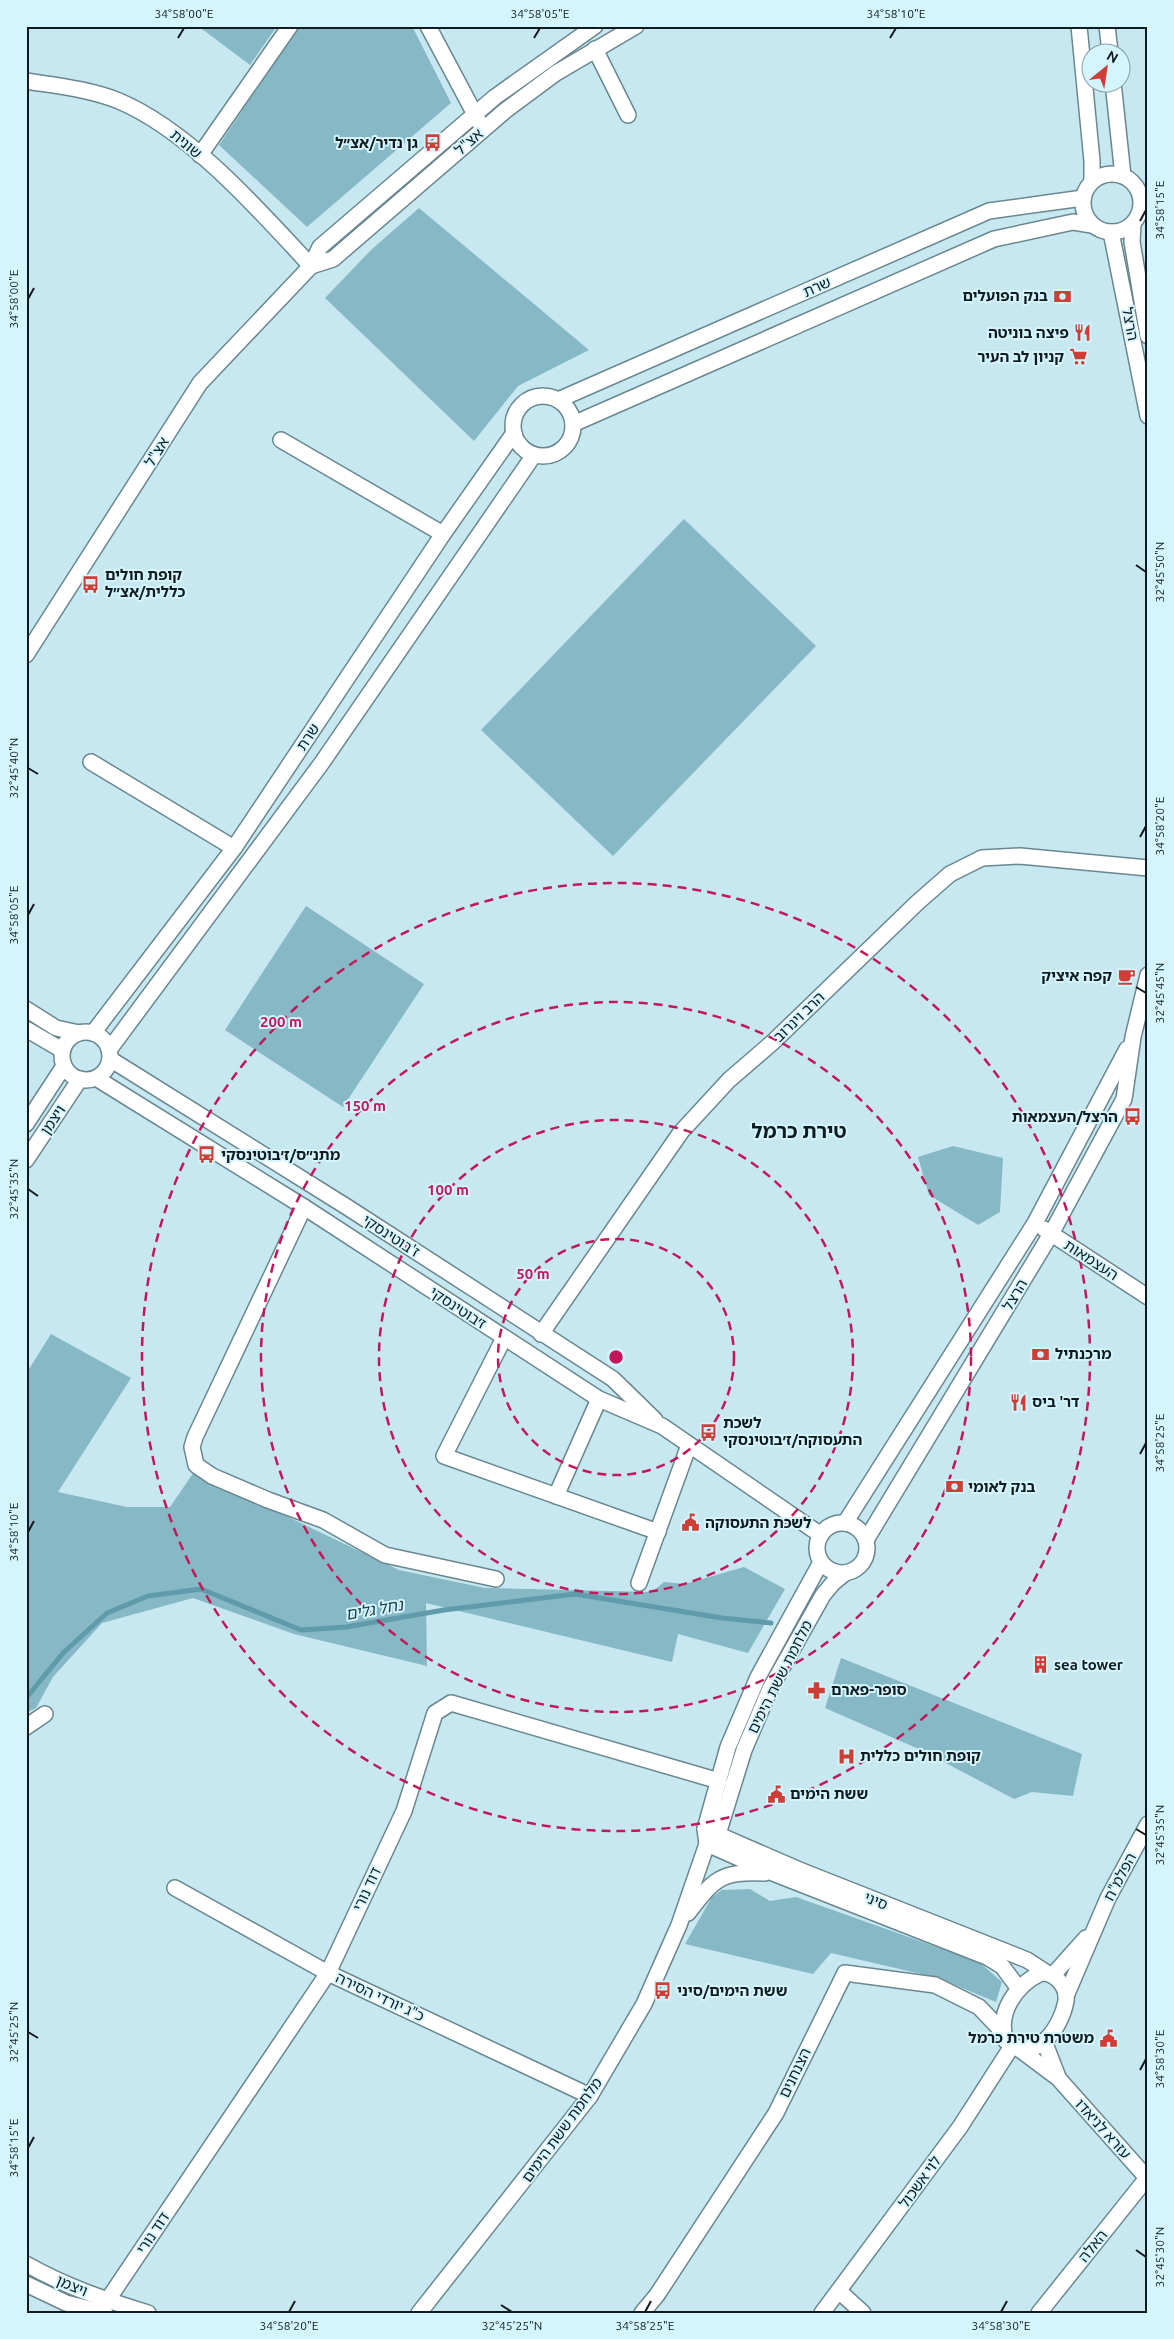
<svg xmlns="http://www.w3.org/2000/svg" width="1174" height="2339" font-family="Ubuntu,'Noto Sans Hebrew',sans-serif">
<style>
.green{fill:#86b8c5}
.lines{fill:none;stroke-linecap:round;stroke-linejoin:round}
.stream{stroke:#609bab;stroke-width:5}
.minor-casing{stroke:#69878f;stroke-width:18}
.minor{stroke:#fff;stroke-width:15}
.ticks{fill:none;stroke:#0f1b1f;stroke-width:2}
.ring{fill:none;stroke:#c2185b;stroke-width:2.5;stroke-dasharray:9 6}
.labels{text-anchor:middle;stroke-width:4;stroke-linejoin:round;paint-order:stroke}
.street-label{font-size:15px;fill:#0f1b1f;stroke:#d5f5fe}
.poi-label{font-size:15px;font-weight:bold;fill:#0f1b1f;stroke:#d5f5fe;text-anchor:start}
.water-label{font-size:16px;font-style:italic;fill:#153a43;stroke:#d5f5fe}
.district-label{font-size:20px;font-weight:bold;fill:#0f1b1f;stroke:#d5f5fe}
.centre{fill:#c2185b;stroke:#d5f5fe;stroke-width:2.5}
.ring-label{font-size:15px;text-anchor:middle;font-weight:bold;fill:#c2185b;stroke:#d5f5fe;stroke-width:4;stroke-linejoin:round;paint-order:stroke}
.neatline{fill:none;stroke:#0f1b1f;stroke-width:2}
.ticks-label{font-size:12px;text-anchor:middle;fill:#0f1b1f}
</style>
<rect width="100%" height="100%" fill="#c8e8f1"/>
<g class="green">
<path d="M198 26H277L250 65Z"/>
<path d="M299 26H412L451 103 307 227 219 145Z"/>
<path d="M419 208 589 350 518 386 474 441 325 298 371 250Z"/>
<path d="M684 519 816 646 613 856 481 730Z"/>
<path d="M306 906 424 984 343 1107 225 1030Z"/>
<path d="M953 1146 1003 1158 1000 1212 978 1225 929 1195 918 1157Z"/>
<path d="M51 1334 131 1378 58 1492 127 1507H170L194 1472 399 1570 485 1588 652 1592 664 1582 685 1584 744 1567 785 1589 748 1653 678 1634 672 1662 426 1603 427 1666 294 1634 193 1598 102 1623 53 1677 36 1708 26 1713V1374Z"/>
<path d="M841 1658 1082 1754 1073 1796 1032 1792 1014 1799 921 1750 825 1708Z"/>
<path d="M750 1889 770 1901 796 1897 979 1962 1002 1982 996 2002 938 1978 831 1953 813 1974 685 1944 712 1897 722 1890Z"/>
</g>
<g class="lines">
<path class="stream" d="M26 1698 64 1652 107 1613 148 1596 201 1589 301 1630 346 1627 444 1610 575 1594 722 1618 771 1623"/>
<defs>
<g id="minor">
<path d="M428 26 479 122"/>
<path d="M1079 26 1092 161V181"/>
<path d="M1107 26 1110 52"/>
<path d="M595 49 628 115"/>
<path d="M26 81C58 86 89 89 119 101 190 131 259 210 311 266"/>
<path d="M1113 82 1123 176"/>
<path d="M200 155 290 26"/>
<circle cx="1112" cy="203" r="29"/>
<path d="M1133 224 1132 242 1148 336"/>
<path d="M1111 232 1148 416"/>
<path d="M311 266 333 259 506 110 556 73 636 26"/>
<circle cx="543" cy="426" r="30"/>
<path d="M558 400 989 211 1083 198"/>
<path d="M573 424 994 239 1073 222 1092 225"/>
<path d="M281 440 443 534"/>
<path d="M26 655 200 383 311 266 320 247 495 97 595 26"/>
<path d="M91 762 234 848"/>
<path d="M26 1009 56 1028 79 1033"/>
<path d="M26 1029 62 1050"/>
<circle cx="86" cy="1056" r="24"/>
<path d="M93 1033 234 848 443 534 514 433"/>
<path d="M109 1050 321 764 534 455"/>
<path d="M110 1059 347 1207 613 1379 655 1420"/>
<path d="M96 1078 304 1207 599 1399 662 1426 821 1535"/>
<path d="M26 1124 64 1066"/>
<path d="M26 1160 80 1079"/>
<path d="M304 1207 195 1437 192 1447 196 1465 212 1476 268 1500 323 1520 385 1555 496 1579"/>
<path d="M1044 1229 1148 1297"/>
<path d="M541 1334 681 1132 729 1080 773 1042 918 902 950 874 982 858 1020 856 1148 868"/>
<path d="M504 1338 444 1456 658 1532"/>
<path d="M556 1496 599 1399"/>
<path d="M845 1523 1035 1223 1127 1049"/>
<circle cx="842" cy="1548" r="25"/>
<path d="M866 1540 1051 1234 1124 1099 1133 1037 1148 975"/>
<path d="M639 1583 689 1445"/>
<path d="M26 1727 45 1714"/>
<path d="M705 1829 797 1869 1027 1960 1047 1973"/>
<path d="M712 1840 718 1834 744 1750 770 1689 823 1595 833 1583 845 1573"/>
<path d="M707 1844 773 1873 987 1957 1002 1966 1019 1989"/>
<path d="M175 1888 328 1973 590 2096"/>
<path d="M688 1913C714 1879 720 1871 765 1873"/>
<path d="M1041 1973C1055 1972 1068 1987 1066 2001 1061 2029 1034 2066 1006 2041 996 2013 1016 1985 1041 1973Z"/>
<path d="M1053 1975 1086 1938"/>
<path d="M1066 1996 1108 1898 1148 1824"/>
<path d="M1044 2041 1058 2077"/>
<path d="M1019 2049 1058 2078 1148 2179"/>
<path d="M26 2264C65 2286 105 2300 148 2313"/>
<path d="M26 2284 66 2303 105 2313"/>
<path d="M840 2292 863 2313"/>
<path d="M107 2301 328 1973 404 1811 435 1713 451 1703 719 1781"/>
<path d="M419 2313 590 2096 644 2004 679 1925 707 1844 705 1829 728 1747 758 1677 821 1562"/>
<path d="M642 2313 657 2295 776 2113 845 1973 935 1985 979 2007 1002 2031"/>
<path d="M822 2313 960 2127 1012 2046"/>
<path d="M1039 2313 1147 2178"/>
</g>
</defs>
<use href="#minor" class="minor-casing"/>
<use href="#minor" class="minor"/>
</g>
<path class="ticks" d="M178 38 184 28M534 38 540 28M890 38 896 28M1140 221 1146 210M28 299 34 288M1136 565 1146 572M28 768 38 774M1140 837 1146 826M28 915 34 904M1136 987 1146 993M28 1189 38 1196M1140 1454 1146 1443M28 1532 34 1521M1136 1829 1146 1835M28 2032 38 2038M1140 2070 1146 2059M28 2148 34 2137M1136 2250 1146 2257M501 2305 512 2312M289 2312 295 2301M645 2312 651 2301M1001 2312 1007 2301"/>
<g class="ring">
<circle cx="616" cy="1357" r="118"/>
<circle cx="616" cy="1357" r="237"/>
<circle cx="616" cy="1357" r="355"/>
<circle cx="616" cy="1357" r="474"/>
</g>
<defs>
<symbol id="bus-bare" viewBox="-9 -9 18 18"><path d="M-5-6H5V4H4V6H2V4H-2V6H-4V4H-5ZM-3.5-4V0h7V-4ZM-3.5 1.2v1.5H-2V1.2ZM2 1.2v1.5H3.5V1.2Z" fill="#cd3f36" stroke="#d5f5fe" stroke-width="2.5" paint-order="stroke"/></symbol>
<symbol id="bank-bare" viewBox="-9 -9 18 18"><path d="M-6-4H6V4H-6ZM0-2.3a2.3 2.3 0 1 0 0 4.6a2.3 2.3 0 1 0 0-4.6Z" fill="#cd3f36" stroke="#d5f5fe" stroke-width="2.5" paint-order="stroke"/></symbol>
<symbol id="restaurant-bare" viewBox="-9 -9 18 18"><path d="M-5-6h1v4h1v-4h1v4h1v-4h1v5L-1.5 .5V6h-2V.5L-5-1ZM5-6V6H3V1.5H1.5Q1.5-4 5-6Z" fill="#cd3f36" stroke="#d5f5fe" stroke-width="2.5" paint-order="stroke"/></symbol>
<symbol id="supermarket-bare" viewBox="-9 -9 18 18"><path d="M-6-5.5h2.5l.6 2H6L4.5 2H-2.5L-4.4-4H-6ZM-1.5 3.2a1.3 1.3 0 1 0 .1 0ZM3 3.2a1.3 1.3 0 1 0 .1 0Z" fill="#cd3f36" stroke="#d5f5fe" stroke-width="2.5" paint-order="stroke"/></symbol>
<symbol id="cafe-bare" viewBox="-9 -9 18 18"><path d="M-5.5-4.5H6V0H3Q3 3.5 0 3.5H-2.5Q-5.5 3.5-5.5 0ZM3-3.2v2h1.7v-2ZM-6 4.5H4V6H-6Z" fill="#cd3f36" stroke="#d5f5fe" stroke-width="2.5" paint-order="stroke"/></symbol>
<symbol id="civic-bare" viewBox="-9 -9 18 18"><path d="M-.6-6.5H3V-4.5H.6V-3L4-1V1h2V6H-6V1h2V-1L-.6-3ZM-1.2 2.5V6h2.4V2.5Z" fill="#cd3f36" stroke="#d5f5fe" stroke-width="2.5" paint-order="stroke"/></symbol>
<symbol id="building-bare" viewBox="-9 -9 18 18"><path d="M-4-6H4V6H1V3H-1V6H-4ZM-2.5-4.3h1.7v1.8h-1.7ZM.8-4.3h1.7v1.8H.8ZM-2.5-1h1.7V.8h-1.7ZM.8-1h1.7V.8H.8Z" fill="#cd3f36" stroke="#d5f5fe" stroke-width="2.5" paint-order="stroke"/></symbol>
<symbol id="pharmacy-bare" viewBox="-9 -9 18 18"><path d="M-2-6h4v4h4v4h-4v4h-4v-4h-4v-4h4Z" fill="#cd3f36" stroke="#d5f5fe" stroke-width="2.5" paint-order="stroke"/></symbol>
<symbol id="hospital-bare" viewBox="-9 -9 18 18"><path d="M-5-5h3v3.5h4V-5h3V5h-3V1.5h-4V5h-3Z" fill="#cd3f36" stroke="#d5f5fe" stroke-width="2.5" paint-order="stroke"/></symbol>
</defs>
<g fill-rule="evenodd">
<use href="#bus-bare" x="420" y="130" width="25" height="25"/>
<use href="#bank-bare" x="1050" y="284" width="25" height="25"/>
<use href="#restaurant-bare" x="1070" y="320" width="25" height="25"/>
<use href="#supermarket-bare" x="1066" y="344" width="25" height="25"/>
<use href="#bus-bare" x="78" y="572" width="25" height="25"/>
<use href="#cafe-bare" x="1114" y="964" width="25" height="25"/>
<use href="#bus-bare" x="1120" y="1104" width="25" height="25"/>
<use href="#bus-bare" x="194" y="1142" width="25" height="25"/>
<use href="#bank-bare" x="1028" y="1342" width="25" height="25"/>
<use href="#restaurant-bare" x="1006" y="1390" width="25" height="25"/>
<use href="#bus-bare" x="696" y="1420" width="25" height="25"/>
<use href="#bank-bare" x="942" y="1474" width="25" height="25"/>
<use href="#civic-bare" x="678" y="1510" width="25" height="25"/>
<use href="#building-bare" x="1028" y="1652" width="25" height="25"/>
<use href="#pharmacy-bare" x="804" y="1678" width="25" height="25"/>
<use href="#hospital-bare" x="834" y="1744" width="25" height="25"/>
<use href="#civic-bare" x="764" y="1782" width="25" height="25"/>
<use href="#bus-bare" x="650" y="1978" width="25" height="25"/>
<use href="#civic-bare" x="1096" y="2026" width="25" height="25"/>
</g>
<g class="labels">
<g class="street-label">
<text transform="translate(469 142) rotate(-41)" y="5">אצ"ל</text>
<text transform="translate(186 144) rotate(40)" y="5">שונית</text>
<text transform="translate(817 287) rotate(-24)" y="5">שרת</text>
<text transform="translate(1130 324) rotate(79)" y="5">הרצל</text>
<text transform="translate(157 452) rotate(-58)" y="5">אצ"ל</text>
<text transform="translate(308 737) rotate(-56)" y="5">שרת</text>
<text transform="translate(799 1017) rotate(-44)" y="5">הרב וינרוב</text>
<text transform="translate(53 1120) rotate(-56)" y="5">ויצמן</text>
<text transform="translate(391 1236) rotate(33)" y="5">ז'בוטינסקי</text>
<text transform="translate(1091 1260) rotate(33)" y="5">העצמאות</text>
<text transform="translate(1015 1295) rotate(-59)" y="5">הרצל</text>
<text transform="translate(458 1308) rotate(33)" y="5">ז׳בוטינסקי</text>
<text transform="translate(780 1677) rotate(-63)" y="5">מלחמת ששת הימים</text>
<text transform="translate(1120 1877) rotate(-62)" y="5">הפלמ"ח</text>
<text transform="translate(367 1889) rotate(-65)" y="5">דוד נורי</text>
<text transform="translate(876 1901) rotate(22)" y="5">סיני</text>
<text transform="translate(380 1997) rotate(25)" y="5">כ"ג יורדי הסירה</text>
<text transform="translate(795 2073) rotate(-64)" y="5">הצנחנים</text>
<text transform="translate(1103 2129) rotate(48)" y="5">עזרא לניאדו</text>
<text transform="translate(562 2130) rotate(-54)" y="5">מלחמת ששת הימים</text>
<text transform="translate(920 2182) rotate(-54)" y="5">לוי אשכול</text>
<text transform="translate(153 2233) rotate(-56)" y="5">דוד נורי</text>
<text transform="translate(1093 2246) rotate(-51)" y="5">האלה</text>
<text transform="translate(72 2286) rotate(23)" y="5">ויצמן</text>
</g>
<g class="poi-label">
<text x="418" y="148" text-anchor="end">גן נדיר/אצ״ל</text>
<text x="1048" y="301" text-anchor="end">בנק הפועלים</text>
<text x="1069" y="338" text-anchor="end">פיצה בוניטה</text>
<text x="1064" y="362" text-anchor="end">קניון לב העיר</text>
<text x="105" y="580">קופת חולים<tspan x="105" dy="17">כללית/אצ״ל</tspan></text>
<text x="1112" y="981" text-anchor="end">קפה איציק</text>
<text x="1118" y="1122" text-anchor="end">הרצל/העצמאות</text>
<text x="221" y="1160">מתנ״ס/ז׳בוטינסקי</text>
<text x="1055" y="1359">מרכנתיל</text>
<text x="1032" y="1407">דר' ביס</text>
<text x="723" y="1428">לשכת<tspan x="723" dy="17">התעסוקה/ז׳בוטינסקי</tspan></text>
<text x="968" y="1492">בנק לאומי</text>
<text x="705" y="1528">לשכת התעסוקה</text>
<text x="1054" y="1670">sea tower</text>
<text x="831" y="1695">סופר-פארם</text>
<text x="860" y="1761">קופת חולים כללית</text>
<text x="790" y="1799">ששת הימים</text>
<text x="677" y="1996">ששת הימים/סיני</text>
<text x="1094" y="2043" text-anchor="end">משטרת טירת כרמל</text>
</g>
<g class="water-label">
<text transform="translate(374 1609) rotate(-10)" y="6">נחל גלים</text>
</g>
<g class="district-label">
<text x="799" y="1138">טירת כרמל</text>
</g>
</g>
<circle cx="616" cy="1357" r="8" class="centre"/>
<g class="ring-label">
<text x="281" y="1027">200 m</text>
<text x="365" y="1111">150 m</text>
<text x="448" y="1195">100 m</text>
<text x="533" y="1279">50 m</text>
</g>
<rect width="1174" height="2339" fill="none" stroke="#d5f5fe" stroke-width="55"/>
<g transform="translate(1106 68) rotate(30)"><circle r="24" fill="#d5f5fe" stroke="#869ea5"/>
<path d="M0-4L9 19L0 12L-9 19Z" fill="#cd3f36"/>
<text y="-8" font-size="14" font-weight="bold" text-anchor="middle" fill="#0f1b1f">N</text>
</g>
<rect x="28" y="28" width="1118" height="2284" class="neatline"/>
<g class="ticks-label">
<text x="184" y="18">34°58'00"E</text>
<text x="540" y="18">34°58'05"E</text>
<text x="896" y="18">34°58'10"E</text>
<text transform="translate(1160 210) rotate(-90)" y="4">34°58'15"E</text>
<text transform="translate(14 299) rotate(-90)" y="4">34°58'00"E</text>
<text transform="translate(1160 572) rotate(-90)" y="4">32°45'50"N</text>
<text transform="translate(14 768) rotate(-90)" y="4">32°45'40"N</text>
<text transform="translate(1160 826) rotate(-90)" y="4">34°58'20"E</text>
<text transform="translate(14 915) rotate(-90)" y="4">34°58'05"E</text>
<text transform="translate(1160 993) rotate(-90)" y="4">32°45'45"N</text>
<text transform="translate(14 1189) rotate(-90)" y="4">32°45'35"N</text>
<text transform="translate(1160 1443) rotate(-90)" y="4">34°58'25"E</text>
<text transform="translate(14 1532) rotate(-90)" y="4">34°58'10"E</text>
<text transform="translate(1160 1835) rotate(-90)" y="4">32°45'35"N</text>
<text transform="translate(14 2032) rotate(-90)" y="4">32°45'25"N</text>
<text transform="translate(1160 2059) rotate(-90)" y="4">34°58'30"E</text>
<text transform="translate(14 2148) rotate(-90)" y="4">34°58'15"E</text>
<text transform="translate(1160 2257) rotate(-90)" y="4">32°45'30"N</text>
<text x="289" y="2330">34°58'20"E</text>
<text x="512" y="2330">32°45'25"N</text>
<text x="645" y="2330">34°58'25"E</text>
<text x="1001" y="2330">34°58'30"E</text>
</g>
</svg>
